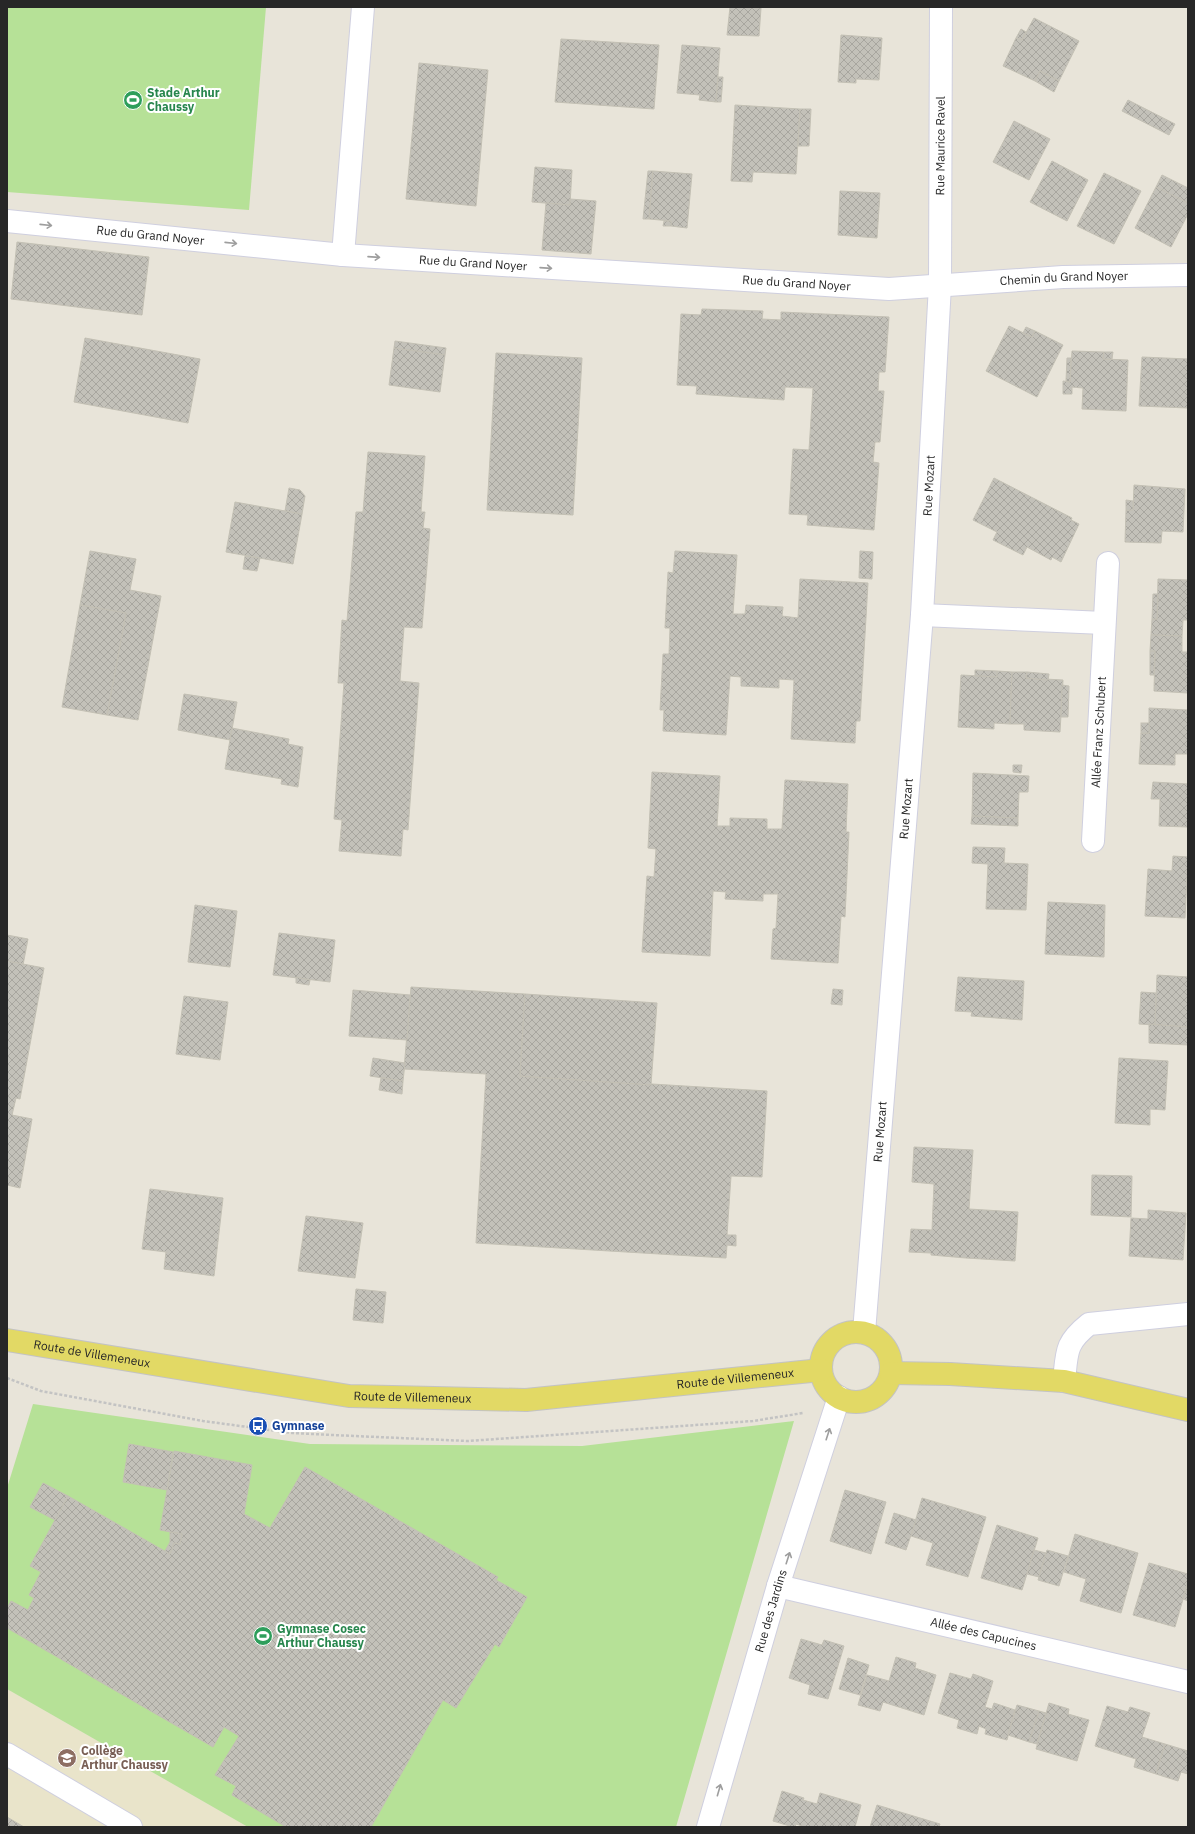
<svg xmlns="http://www.w3.org/2000/svg" width="1195" height="1834" font-family="'IBM Plex Sans',sans-serif">
<style>
.education{fill:#e9e4ca}
.pitch{fill:#b6e197}
.building{fill:url(#building-cross-hatch);stroke:#c3c0b4}
.lines{fill:none;stroke-linecap:round;stroke-linejoin:round}
.minor-casing{stroke:#cfcfdf;stroke-width:24}
.major-casing{stroke:#c3c3c3;stroke-width:24}
.path{stroke:#c3c3c3;stroke-width:2.5;stroke-dasharray:3 2;stroke-linecap:butt}
.minor{stroke:#fff;stroke-width:22}
.major{stroke:#e2d965;stroke-width:22}
.oneway{stroke:#9e9e9e}
.labels{text-anchor:middle;stroke-width:4;stroke-linejoin:round;paint-order:stroke}
.leisure-label{font-size:12px;font-weight:bold;fill:#27864d;stroke:#fff;text-anchor:start}
.street-label{font-size:12px;fill:#272727;stroke:#fff}
.transit-label{font-size:12px;font-weight:bold;fill:#164399;stroke:#fff;text-anchor:start}
.education-label{font-size:12px;font-weight:bold;fill:#785e54;stroke:#fff;text-anchor:start}
</style>
<defs>
<pattern id="building-cross-hatch" width="8" height="8" patternUnits="userSpaceOnUse"><rect width="8" height="8" fill="#c3c1b9"/><path d="M0 0l8 8M0 8l8-8" fill="none" stroke="#a8a69f"/></pattern>
</defs>
<rect width="100%" height="100%" fill="#e8e4d9"/>
<path class="education" d="M7 1689 248 1827H7Z"/>
<g class="pitch">
<path d="M7 7H266L249 210 7 192Z"/>
<path d="M33 1404 310 1444 582 1446 794 1421 676 1827H248L7 1689V1488Z"/>
</g>
<g class="building">
<path d="M730 7 761 8 759 36 727 35Z"/>
<path d="M1034 18 1079 41 1059 81 1040 71 1035 81 1003 66 1016 38 1022 40Z"/>
<path d="M1021 29 1026 32 1022 40 1016 38Z"/>
<path d="M841 35 882 38 879 80 856 79V83L838 82Z"/>
<path d="M561 39 659 45 654 109 555 102Z"/>
<path d="M682 45 720 48 716 102 699 100 700 95 677 93Z"/>
<path d="M419 63 488 70 476 206 406 199Z"/>
<path d="M1040 71 1059 81 1054 92 1035 81Z"/>
<path d="M718 77H723L721 102H716Z"/>
<path d="M1128 100 1175 124 1169 135 1122 111Z"/>
<path d="M735 105 800 109 796 174 753 172 752 182 731 181Z"/>
<path d="M800 109H811L809 146H798Z"/>
<path d="M1014 121 1050 139 1029 180 993 162Z"/>
<path d="M1052 161 1088 180 1067 221 1030 202Z"/>
<path d="M535 167 572 170 570 205 532 202Z"/>
<path d="M648 171H653L649 219H643Z"/>
<path d="M653 171 692 174 687 228 671 226V221L649 219Z"/>
<path d="M1104 173 1141 191 1114 244 1077 226Z"/>
<path d="M1162 175 1188 188V203L1156 187Z"/>
<path d="M1156 187 1188 203V214L1171 247 1135 228Z"/>
<path d="M840 191 880 193 877 238 838 235Z"/>
<path d="M570 199 596 201 591 254 542 250 546 203 570 205Z"/>
<path d="M664 221H671V226H663Z"/>
<path d="M17 242 149 257 142 315 11 299Z"/>
<path d="M702 309 763 311 762 319 781 320V312L889 317 885 372H879L878 391H884L880 442H875L873 462 879 463 874 530 807 525 808 515 789 514 793 449 809 450 813 388 785 387 784 400 696 394 697 386 677 385 681 314 701 315Z"/>
<path d="M1009 326 1032 337 1035 331 1063 345 1037 397 986 371Z"/>
<path d="M1026 327 1035 331 1032 337 1023 333Z"/>
<path d="M85 338 200 359 188 423 74 402Z"/>
<path d="M395 341 446 348 445 355 394 348Z"/>
<path d="M394 348 445 355 440 392 389 385Z"/>
<path d="M1072 351 1104 352 1103 359 1128 360 1126 411 1082 409 1083 388 1072 387V394H1063V381L1070 382Z"/>
<path d="M1104 352H1113L1112 359H1103Z"/>
<path d="M496 353 582 358 573 515 487 510Z"/>
<path d="M1142 357 1188 359V408L1139 406Z"/>
<path d="M1067 358H1071L1070 382 1066 381Z"/>
<path d="M368 452 425 456 421 512H425L423 528 430 529 422 628 404 627 400 681 419 683 408 830 403 829 401 856 339 851 342 820 334 819 344 683H338L342 620 347 621 356 512H363Z"/>
<path d="M994 478 1072 518 1071 520 1079 524 1061 562 1052 557 1051 560 1027 547 1023 555 993 540 997 532 973 520Z"/>
<path d="M1134 485 1185 489 1183 532 1162 531 1161 543 1125 542 1126 510H1133Z"/>
<path d="M289 488 300 490 305 496 302 514 285 511Z"/>
<path d="M1126 500 1133 501V510H1126Z"/>
<path d="M235 502 302 514 293 564 226 552Z"/>
<path d="M90 551 136 559 130 590 161 596 138 720 107 715 126 613 80 605Z"/>
<path d="M675 551 737 555 733 614H745L746 605 783 607 782 616 798 618 800 579 868 583 860 721H856L855 743 791 739 794 680 779 679V688L741 686V677L730 676 726 735 663 731 664 710H660L663 654H669L670 628H665L668 572 673 573Z"/>
<path d="M860 551 873 552 872 579 859 578Z"/>
<path d="M245 556 260 558 257 571 243 569Z"/>
<path d="M1158 579 1188 580V620H1183L1182 636 1151 635 1152 619H1157Z"/>
<path d="M1153 594H1158L1157 619H1152Z"/>
<path d="M80 605 126 613 107 715 62 707Z"/>
<path d="M1151 635 1182 636V652H1188V693L1154 691 1155 651H1150Z"/>
<path d="M1150 651H1155L1154 675H1150Z"/>
<path d="M975 670 997 671V677L975 676Z"/>
<path d="M997 671 1012 672 1010 724 994 723V729L958 727 961 675 997 677Z"/>
<path d="M1012 672H1027L1026 678 1063 680 1060 732 1024 730V724H1010Z"/>
<path d="M1027 672 1049 674 1048 680 1026 678Z"/>
<path d="M1062 685 1069 686 1068 717H1061Z"/>
<path d="M184 694 237 702 230 740 178 730Z"/>
<path d="M1149 708 1188 710V754H1175V765L1139 764 1141 733H1149Z"/>
<rect x="1141" y="723" width="8" height="10"/>
<path d="M232 728 289 739 288 744 303 747 298 787 281 784 282 779 225 769Z"/>
<path d="M1013 765H1022L1021 773 1013 772Z"/>
<path d="M652 772 720 776 717 826H730V818L767 819V829H782L785 780 848 784 846 832H849L845 917 841 916 838 963 771 959 773 929 776 928 778 894H763V901L725 899 726 892 713 891 710 956 642 952 647 876 654 877 656 849 648 848Z"/>
<path d="M973 773 1029 776 1028 792H1019L1018 818 972 816Z"/>
<path d="M1153 782 1188 784V827L1159 826 1160 799H1151Z"/>
<path d="M972 816 1018 818V826L971 824Z"/>
<path d="M973 847 1005 848 1004 863 1028 864 1026 910 986 909 988 864 972 863Z"/>
<path d="M1173 856 1188 857 1185 918 1145 916 1148 869 1172 871Z"/>
<path d="M1048 902 1105 905 1104 957 1045 954Z"/>
<path d="M195 905 237 911 230 967 188 962Z"/>
<path d="M279 933 335 940 330 982 273 975Z"/>
<path d="M7 935 28 939 23 965 7 961Z"/>
<path d="M7 961 44 968 20 1099 16 1098 12 1115 32 1119 20 1188 7 1185Z"/>
<path d="M1157 975 1188 977V1027L1155 1025Z"/>
<path d="M296 977 310 980 309 985 296 983Z"/>
<path d="M958 977 1024 981 1022 1020 971 1016 972 1012 955 1011Z"/>
<path d="M411 987 525 994 520 1076 767 1091 762 1177 731 1176 727 1235H736V1246L727 1245 726 1258 476 1243 486 1074 404 1069Z"/>
<path d="M833 989 843 990 842 1005 831 1004Z"/>
<path d="M353 990 410 995 407 1040 349 1036Z"/>
<path d="M1141 992 1156 993 1155 1025 1139 1024Z"/>
<path d="M525 994 657 1003 651 1085 520 1076Z"/>
<path d="M184 996 228 1002 220 1060 176 1054Z"/>
<path d="M1149 1024 1188 1027V1045L1149 1043Z"/>
<path d="M373 1058 405 1063 403 1081 370 1076Z"/>
<path d="M1119 1058 1168 1061 1165 1110 1150 1109V1125L1115 1123Z"/>
<path d="M381 1078 403 1081 402 1094 379 1090Z"/>
<path d="M914 1147 973 1150 969 1209 1018 1212 1015 1261 966 1258 931 1255V1253L909 1252 911 1229 932 1230 934 1184 912 1182Z"/>
<path d="M1092 1175 1132 1176 1131 1217 1091 1215Z"/>
<path d="M150 1189 223 1198 214 1276 164 1269 166 1252 142 1249Z"/>
<path d="M1148 1210 1186 1213 1183 1260 1129 1256 1131 1218 1148 1219Z"/>
<path d="M306 1216 363 1223 355 1278 298 1271Z"/>
<path d="M356 1289 386 1292 383 1323 353 1320Z"/>
<path d="M129 1444 173 1452 167 1490 123 1482Z"/>
<path d="M174 1451 252 1465 244 1514 270 1528 305 1467 498 1577 496 1580 527 1597 499 1647 495 1644 456 1708 443 1700 371 1827H286L232 1795 236 1786 215 1775 239 1736 224 1727 213 1747 7 1628V1608L11 1601 28 1610 34 1598 29 1595 41 1572 30 1566 68 1496 170 1554 174 1543 180 1544 182 1534 160 1530Z"/>
<path d="M43 1483 68 1496 55 1520 30 1507Z"/>
<path d="M845 1490 886 1502 871 1554 830 1541Z"/>
<path d="M922 1498 986 1517 968 1577 926 1565 933 1543 911 1536Z"/>
<path d="M894 1513 916 1520 906 1550 885 1543Z"/>
<path d="M997 1525 1038 1538 1022 1590 981 1578Z"/>
<path d="M170 1532 182 1534 180 1544 174 1543 170 1554 165 1551 170 1542Z"/>
<path d="M1075 1534 1138 1553 1121 1613 1080 1601 1086 1579 1064 1572Z"/>
<path d="M1034 1550 1046 1553 1039 1577 1027 1574Z"/>
<path d="M1047 1550 1068 1556 1059 1586 1038 1580Z"/>
<path d="M1149 1563 1188 1574V1582L1175 1627 1133 1615Z"/>
<path d="M1188 1582V1601L1183 1599Z"/>
<path d="M801 1639 822 1645 824 1640 844 1646 828 1699 808 1694 810 1685 789 1678Z"/>
<path d="M896 1657 916 1663 915 1668 936 1675 924 1715 883 1702 880 1711 858 1705 867 1675 889 1681Z"/>
<path d="M848 1658 869 1665 860 1695 839 1689Z"/>
<path d="M950 1673 971 1679 973 1674 993 1681 985 1707 992 1709 994 1703 1015 1710 1007 1740 985 1734 986 1729 979 1726 977 1734 957 1728 959 1720 938 1713Z"/>
<path d="M1049 1703 1069 1709 1068 1714 1089 1720 1077 1761 1036 1749Z"/>
<path d="M1017 1705 1039 1711 1029 1742 1008 1735Z"/>
<path d="M1107 1706 1128 1712 1130 1707 1150 1713 1142 1737 1165 1744 1156 1774 1134 1767 1136 1759 1095 1746Z"/>
<path d="M1039 1711 1046 1713 1037 1744 1029 1742Z"/>
<path d="M1165 1744 1188 1751V1749V1774L1181 1772 1178 1781 1156 1774Z"/>
<path d="M782 1791 804 1798 803 1800 817 1804 820 1793 861 1805 855 1827H805L796 1824 795 1827H793L773 1821Z"/>
<path d="M877 1805 940 1824 939 1827H870Z"/>
<path d="M7 1817 24 1827H7Z"/>
</g>
<g class="lines">
<defs>
<g id="minor">
<path id="s1" d="M7 221 343 255 889 289 1063 277 1188 275"/>
<path d="M343 255 363 7"/>
<path d="M922 615 1104 623"/>
<path id="s2" d="M1093 841 1108 563"/>
<path id="s3" d="M864 1332 922 615 940 285 941 7"/>
<path d="M1064 1381C1067 1352 1065 1343 1089 1324L1188 1314"/>
<path id="s4" d="M778 1586 1188 1682"/>
<path d="M7 1754 131 1827"/>
<path id="s5" d="M708 1827 778 1586 839 1397"/>
</g>
<g id="major">
<circle cx="856" cy="1367" r="35"/>
<path id="s6" d="M7 1340 349 1396 526 1400 821 1370"/>
<path d="M891 1373 950 1374 1064 1381 1188 1410"/>
</g>
</defs>
<use href="#minor" class="minor-casing"/>
<use href="#major" class="major-casing"/>
<path class="path" d="M7 1378 41 1391 203 1421 292 1433 332 1435 468 1441 753 1421 803 1413"/>
<use href="#minor" class="minor"/>
<use href="#major" class="major"/>
</g>
<defs><path id="oneway-shaft" d="M-6 0H5M1.5-3L5.5 0L1.5 3" fill="none" stroke-width="1.6" stroke-linecap="round" stroke-linejoin="round"/></defs>
<g class="oneway">
<use href="#oneway-shaft" transform="translate(46 225) rotate(6)"/>
<use href="#oneway-shaft" transform="translate(231 243) rotate(6)"/>
<use href="#oneway-shaft" transform="translate(374 257) rotate(4)"/>
<use href="#oneway-shaft" transform="translate(546 268) rotate(4)"/>
<use href="#oneway-shaft" transform="translate(828 1434) rotate(-72)"/>
<use href="#oneway-shaft" transform="translate(788 1558) rotate(-72)"/>
<use href="#oneway-shaft" transform="translate(719 1790) rotate(-74)"/>
</g>
<defs>
<symbol id="stadium-disc" viewBox="-11 -11 22 22"><circle r="9.5" fill="#2e9e5b" stroke="#fff"/><path d="M0-5a6.5 5 0 1 0 0 10a6.5 5 0 1 0 0-10ZM-3.5-1.8h7v3.6h-7Z" fill="#fff"/></symbol>
<symbol id="bus-disc" viewBox="-11 -11 22 22"><circle r="9.5" fill="#1a4fb4" stroke="#fff"/><path d="M-5-6H5V4H4V6H2V4H-2V6H-4V4H-5ZM-3.5-4V0h7V-4ZM-3.5 1.2v1.5H-2V1.2ZM2 1.2v1.5H3.5V1.2Z" fill="#fff"/></symbol>
<symbol id="school-disc" viewBox="-11 -11 22 22"><circle r="9.5" fill="#8d6e63" stroke="#fff"/><path d="M0-5L7-2L0 1L-7-2ZM-4 1L0 2.5L4 1V4Q0 6-4 4Z" fill="#fff"/></symbol>
</defs>
<g fill-rule="evenodd">
<use href="#stadium-disc" x="122" y="89" width="22" height="22"/>
<use href="#bus-disc" x="247" y="1415" width="22" height="22"/>
<use href="#stadium-disc" x="252" y="1625" width="22" height="22"/>
<use href="#school-disc" x="56" y="1747" width="22" height="22"/>
</g>
<g class="labels">
<g class="leisure-label">
<text x="147" y="97">Stade Arthur<tspan x="147" dy="14">Chaussy</tspan></text>
<text x="277" y="1633">Gymnase Cosec<tspan x="277" dy="14">Arthur Chaussy</tspan></text>
</g>
<g class="street-label">
<text dy="4" stroke="none"><textPath href="#s3" startOffset="1189">Rue Maurice Ravel</textPath></text>
<text dy="4" stroke="none"><textPath href="#s1" startOffset="144">Rue du Grand Noyer</textPath></text>
<text dy="4" stroke="none"><textPath href="#s1" startOffset="468">Rue du Grand Noyer</textPath></text>
<text dy="4" stroke="none"><textPath href="#s1" startOffset="1060">Chemin du Grand Noyer</textPath></text>
<text dy="4" stroke="none"><textPath href="#s1" startOffset="792">Rue du Grand Noyer</textPath></text>
<text dy="4" stroke="none"><textPath href="#s3" startOffset="849">Rue Mozart</textPath></text>
<text dy="4" stroke="none"><textPath href="#s2" startOffset="109">Allée Franz Schubert</textPath></text>
<text dy="4" stroke="none"><textPath href="#s3" startOffset="525">Rue Mozart</textPath></text>
<text dy="4" stroke="none"><textPath href="#s3" startOffset="201">Rue Mozart</textPath></text>
<text dy="4" stroke="none"><textPath href="#s6" startOffset="86">Route de Villemeneux</textPath></text>
<text dy="4" stroke="none"><textPath href="#s6" startOffset="734">Route de Villemeneux</textPath></text>
<text dy="4" stroke="none"><textPath href="#s6" startOffset="410">Route de Villemeneux</textPath></text>
<text dy="4" stroke="none"><textPath href="#s5" startOffset="225">Rue des Jardins</textPath></text>
<text dy="4" stroke="none"><textPath href="#s4" startOffset="211">Allée des Capucines</textPath></text>
</g>
<g class="transit-label">
<text x="272" y="1430">Gymnase</text>
</g>
<g class="education-label">
<text x="81" y="1755">Collège<tspan x="81" dy="14">Arthur Chaussy</tspan></text>
</g>
</g>
<rect width="1195" height="1834" fill="none" stroke="#272727" stroke-width="16"/>
</svg>
